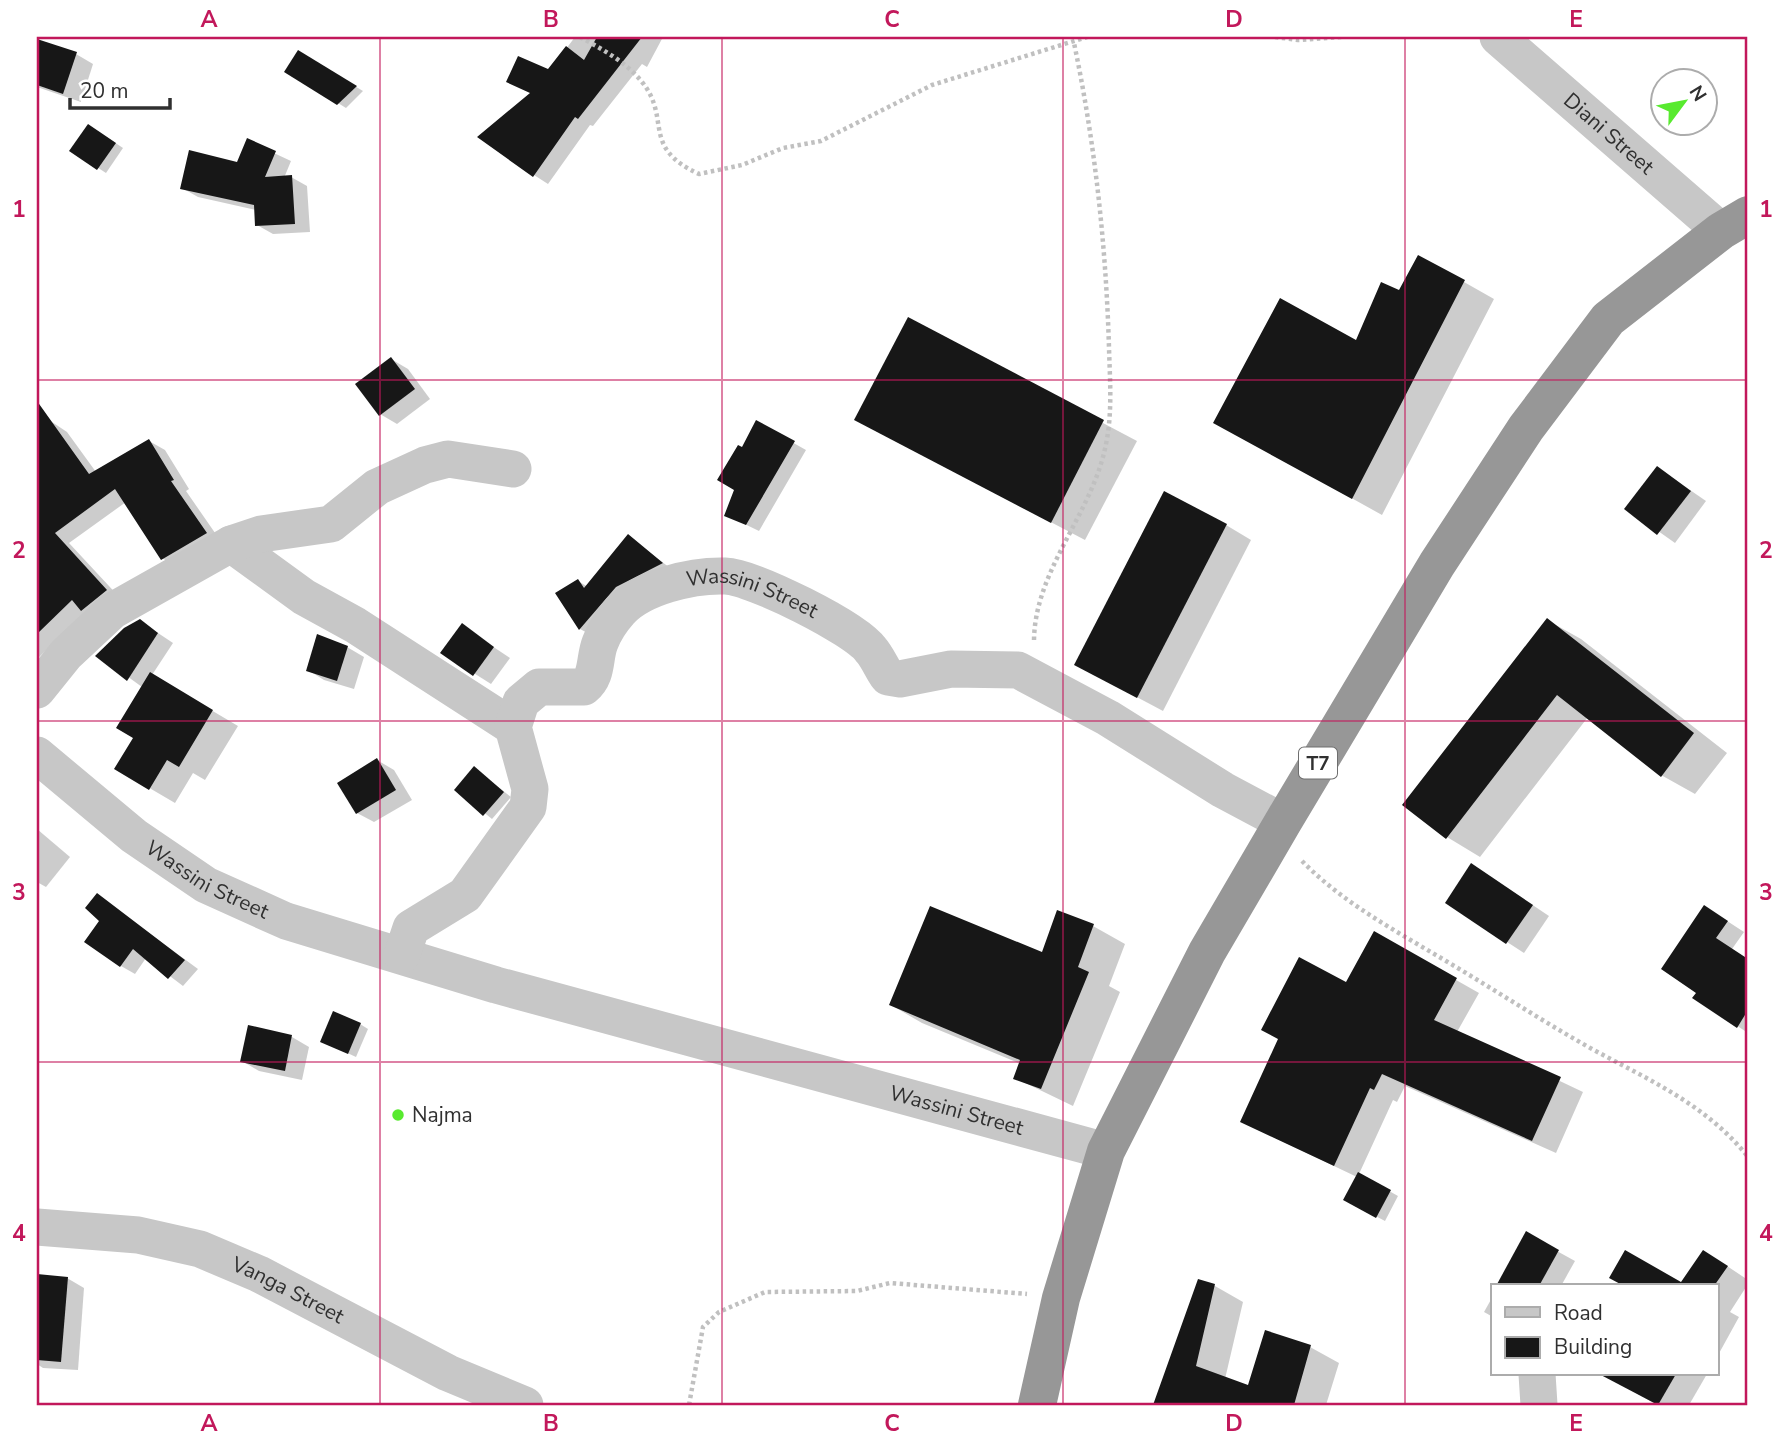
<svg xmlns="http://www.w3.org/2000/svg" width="1785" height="1442" font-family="'Nunito Sans',sans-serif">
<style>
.shadow{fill:#0003}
.building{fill:#171717}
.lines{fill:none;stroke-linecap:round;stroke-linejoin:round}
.path{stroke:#c0c0c0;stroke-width:4.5;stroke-dasharray:3.5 3.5;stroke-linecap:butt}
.minor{stroke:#c7c7c7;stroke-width:37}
.highway{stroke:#979797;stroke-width:38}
.grid{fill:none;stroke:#c2185b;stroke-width:2;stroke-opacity:0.55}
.poi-dot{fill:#58ea2f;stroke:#fff;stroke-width:2.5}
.labels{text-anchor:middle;stroke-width:7;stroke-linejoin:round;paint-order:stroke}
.shield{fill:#fff;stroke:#6e6e6e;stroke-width:2}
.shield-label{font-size:19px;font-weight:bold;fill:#303030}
.street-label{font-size:21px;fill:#303030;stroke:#fff}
.poi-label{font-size:21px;fill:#303030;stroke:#fff;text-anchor:start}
.neatline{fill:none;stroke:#c2185b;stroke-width:2.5}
.grid-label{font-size:23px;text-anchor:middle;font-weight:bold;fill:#c2185b}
</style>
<rect width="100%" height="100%" fill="#fff"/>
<g class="shadow">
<path d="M575 37H663L647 67 642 64 593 126 590 125 548 184 534 175 532 94Z"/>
<path d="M39 42 76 54 93 64 81 102 37 87Z"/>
<path d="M298 52 363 91 346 108 286 71Z"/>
<path d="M96 130 123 148 106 173 72 151Z"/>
<path d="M248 141 291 161 284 178 291 177 307 186 310 232 273 234 257 225 256 210 198 197 182 188 238 164Z"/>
<path d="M1464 282 1494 299 1382 515 1245 439 1357 343 1400 292Z"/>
<path d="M908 320 1137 441 1085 540 890 438Z"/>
<path d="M391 359 408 369 430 399 397 424 380 414Z"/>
<path d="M37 412 67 432 96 472 149 441 165 450 189 489 186 491 222 543 178 568 162 558 126 502 69 543 122 600 86 612 37 659V504L49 496 37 478Z"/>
<path d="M756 422 806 450 759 531 726 515 737 489 742 449Z"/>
<path d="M1658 468 1706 501 1675 543 1627 509Z"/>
<path d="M1226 525 1251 540 1163 711 1101 678Z"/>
<path d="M628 536 674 571 593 636 580 629 557 594 578 581 588 587Z"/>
<path d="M1547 620 1581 639 1727 753 1695 794 1661 775 1588 717 1480 857 1447 837Z"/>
<path d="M140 621 173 643 152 675 238 726 205 780 193 773 175 803 117 769 136 738 142 687 98 655Z"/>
<path d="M462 626 510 658 491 684 442 653Z"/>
<path d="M347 647 364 657 354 689 324 680 308 670Z"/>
<path d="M377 760 394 770 412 800 374 822 357 813Z"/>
<path d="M475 769 511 797 492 819 456 790Z"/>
<path d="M37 829 70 857 46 887 37 882Z"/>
<path d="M1488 875 1549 916 1524 953 1447 903Z"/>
<path d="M97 895 198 969 183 986 146 958 135 974 121 966 102 920Z"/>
<path d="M1721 917 1744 932 1732 949 1748 960V1033L1695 998Z"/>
<path d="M1093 926 1125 944 1109 986 1120 992 1073 1106 1015 1078 1021 1064 922 1023 891 1005 1043 954Z"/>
<path d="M1375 934 1479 993 1457 1032 1583 1092 1556 1153 1405 1086 1397 1102 1393 1100 1359 1174 1398 1196 1385 1221 1345 1200 1357 1177 1242 1122 1347 984Z"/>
<path d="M360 1024 368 1029 356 1057 330 1045Z"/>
<path d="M249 1027 292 1037 309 1047 302 1080 259 1071 242 1061Z"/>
<path d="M1526 1234 1575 1261 1561 1286H1498Z"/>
<path d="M1727 1266 1748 1280V1284L1730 1312 1739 1317 1717 1357V1286H1627L1612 1277 1682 1285Z"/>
<path d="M37 1276 67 1278 84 1288 78 1370 43 1368 37 1364Z"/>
<path d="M1199 1281 1215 1286 1243 1302 1225 1379 1249 1387 1310 1347 1339 1363 1326 1405H1155Z"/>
<path d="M1493 1296V1317L1484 1312Z"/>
<path d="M1617 1374H1707L1689 1405H1657L1614 1380Z"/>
</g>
<g class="building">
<path d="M597 37H642L578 119 575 117 533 177 477 137 530 93 506 82 518 56 548 69 566 46 584 60Z"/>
<path d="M37 39 77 52 63 94 37 85Z"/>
<path d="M298 50 357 86 337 105 284 72Z"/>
<path d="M88 124 116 143 97 170 69 151Z"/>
<path d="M247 138 276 151 265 177 292 175 295 224 255 226 254 205 180 189 189 150 237 162Z"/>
<path d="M1418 255 1465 280 1352 499 1213 423 1280 298 1356 340 1381 282 1399 290Z"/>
<path d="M908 317 1104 420 1051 523 854 420Z"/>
<path d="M391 357 415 389 379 416 355 384Z"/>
<path d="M37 401 89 474 149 439 174 480 171 481 207 533 161 560 115 489 55 533 107 590 81 611 72 600 37 634Z"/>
<path d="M756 420 795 441 746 525 724 516 734 490 717 480 738 445 742 447Z"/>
<path d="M1657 466 1691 491 1657 535 1624 509Z"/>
<path d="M1164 491 1227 524 1137 698 1074 665Z"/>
<path d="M628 534 663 563 616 587 579 630 555 593 578 579 584 588Z"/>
<path d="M1547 618 1694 733 1661 777 1557 695 1446 839 1402 805Z"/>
<path d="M140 619 158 633 127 681 95 656 124 628Z"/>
<path d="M462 623 494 647 473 676 440 653Z"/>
<path d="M317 634 348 646 337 681 306 671Z"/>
<path d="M150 672 213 710 179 767 167 760 149 790 114 769 133 738 116 728Z"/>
<path d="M377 758 396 790 356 814 337 783Z"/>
<path d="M474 766 504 792 483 816 454 790Z"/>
<path d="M1471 863 1533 905 1506 944 1445 903Z"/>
<path d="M97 893 185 960 168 979 133 949 120 967 84 942 99 921 85 908Z"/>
<path d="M1704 905 1728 921 1716 938 1748 959V1010L1737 1028 1692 998 1696 993 1661 969Z"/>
<path d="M930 906 1042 952 1057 910 1094 924 1078 967 1089 972 1041 1089 1013 1079 1020 1060 889 1005Z"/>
<path d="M1374 931 1457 978 1434 1020 1561 1077 1532 1141 1382 1074 1374 1090 1370 1088 1334 1166 1240 1122 1278 1039 1261 1030 1299 957 1346 982Z"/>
<path d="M333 1011 361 1023 348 1054 320 1042Z"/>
<path d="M248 1025 292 1035 285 1071 240 1062Z"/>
<path d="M1358 1172 1391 1190 1376 1218 1343 1200Z"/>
<path d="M1526 1231 1559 1250 1539 1286H1496Z"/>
<path d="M1625 1250 1681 1282 1703 1250 1728 1266 1714 1286H1624L1609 1278Z"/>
<path d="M37 1274 68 1277 61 1362 37 1360Z"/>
<path d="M1198 1279 1215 1284 1196 1366 1248 1385 1265 1330 1311 1345 1294 1405H1153Z"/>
<path d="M1599 1374H1676L1658 1405Z"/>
</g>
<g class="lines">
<g class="path">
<path d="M580 37C602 49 626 62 642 82 672 119 640 147 699 174L742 165 783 148 821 141 932 85 1087 37"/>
<path d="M1275 37 1298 40 1342 37"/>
<path d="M1034 640C1035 572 1088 518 1104 453 1113 418 1110 383 1109 348 1106 246 1095 143 1074 43"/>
<path d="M1302 861C1343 903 1396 931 1446 961 1495 990 1542 1021 1592 1049 1649 1080 1707 1105 1748 1157"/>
<path d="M689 1405 703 1327 719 1312 765 1292 857 1291 890 1283 1027 1294"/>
</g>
<g class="minor">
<path id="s1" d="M1498 37 1721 231"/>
<path d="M231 544 304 597 355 625 513 727"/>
<path d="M37 690 66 654 112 611 231 544 261 534 331 524 377 487 425 465 448 459 513 469"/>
<path id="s2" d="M37 755 134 836 206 885 286 921 496 985 1106 1151"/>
<path id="s3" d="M402 955 411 928 465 895 528 807 530 789 513 727 521 702 539 687H584C598 676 594 658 600 643 604 632 612 620 620 611 642 587 692 575 725 576 753 577 855 628 871 650 878 658 882 669 888 677L900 679 951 669 1018 670 1108 718 1223 790 1283 822"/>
<path id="s4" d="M37 1227 138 1235 200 1249 259 1274 448 1373 525 1405"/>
<path d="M1537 1374 1539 1405"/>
</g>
<path class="highway" d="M1037 1405 1061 1298 1106 1151 1207 952 1283 822 1437 564 1526 428 1608 319 1721 231 1748 215"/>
</g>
<path class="grid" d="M380 37V1405M722 37V1405M1063 37V1405M1405 37V1405M37 380H1748M37 721H1748M37 1062H1748"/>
<circle class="poi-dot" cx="398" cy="1115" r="7"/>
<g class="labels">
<rect class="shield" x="1299" y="747.5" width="38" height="31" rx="5"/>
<g class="shield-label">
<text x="1318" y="770">T7</text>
</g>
<g class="street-label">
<text dy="7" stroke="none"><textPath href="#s1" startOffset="147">Diani Street</textPath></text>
<text dy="7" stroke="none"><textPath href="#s3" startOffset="606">Wassini Street</textPath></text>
<text dy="7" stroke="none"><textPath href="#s2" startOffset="212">Wassini Street</textPath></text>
<text dy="7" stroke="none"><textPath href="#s2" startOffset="998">Wassini Street</textPath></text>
<text dy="7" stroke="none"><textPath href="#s4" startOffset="262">Vanga Street</textPath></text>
</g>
<g class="poi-label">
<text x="412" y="1122">Najma</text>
</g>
</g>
<rect width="1785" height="1442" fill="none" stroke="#ffffff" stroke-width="77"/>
<rect x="1491" y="1284" width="228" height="91" fill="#ffffff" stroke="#acacac" stroke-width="2"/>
<rect x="1505" y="1307" width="35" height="10" fill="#c7c7c7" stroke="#acacac" stroke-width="2"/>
<text x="1554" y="1320" font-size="21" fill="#303030">Road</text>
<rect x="1505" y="1337" width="35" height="21" fill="#171717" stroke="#acacac" stroke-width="2"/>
<text x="1554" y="1354" font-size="21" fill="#303030">Building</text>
<g transform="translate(1684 102) rotate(58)"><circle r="33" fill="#ffffff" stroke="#acacac" stroke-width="2"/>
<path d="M0-5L12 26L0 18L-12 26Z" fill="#58ea2f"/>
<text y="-10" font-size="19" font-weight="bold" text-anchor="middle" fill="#303030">N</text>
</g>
<path d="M70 98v10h100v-10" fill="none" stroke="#303030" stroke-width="3.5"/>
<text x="80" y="98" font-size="21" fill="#303030" stroke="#ffffff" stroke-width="5" paint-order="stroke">20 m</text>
<rect x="38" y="38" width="1708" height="1366" class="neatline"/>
<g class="grid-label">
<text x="209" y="27">A</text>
<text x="551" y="27">B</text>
<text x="892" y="27">C</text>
<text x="1234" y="27">D</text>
<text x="1576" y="27">E</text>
<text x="19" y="217">1</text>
<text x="1766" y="217">1</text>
<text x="19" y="558">2</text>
<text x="1766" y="558">2</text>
<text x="19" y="900">3</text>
<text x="1766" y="900">3</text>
<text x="19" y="1241">4</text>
<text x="1766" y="1241">4</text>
<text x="209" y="1431">A</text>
<text x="551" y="1431">B</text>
<text x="892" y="1431">C</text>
<text x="1234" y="1431">D</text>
<text x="1576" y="1431">E</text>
</g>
</svg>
